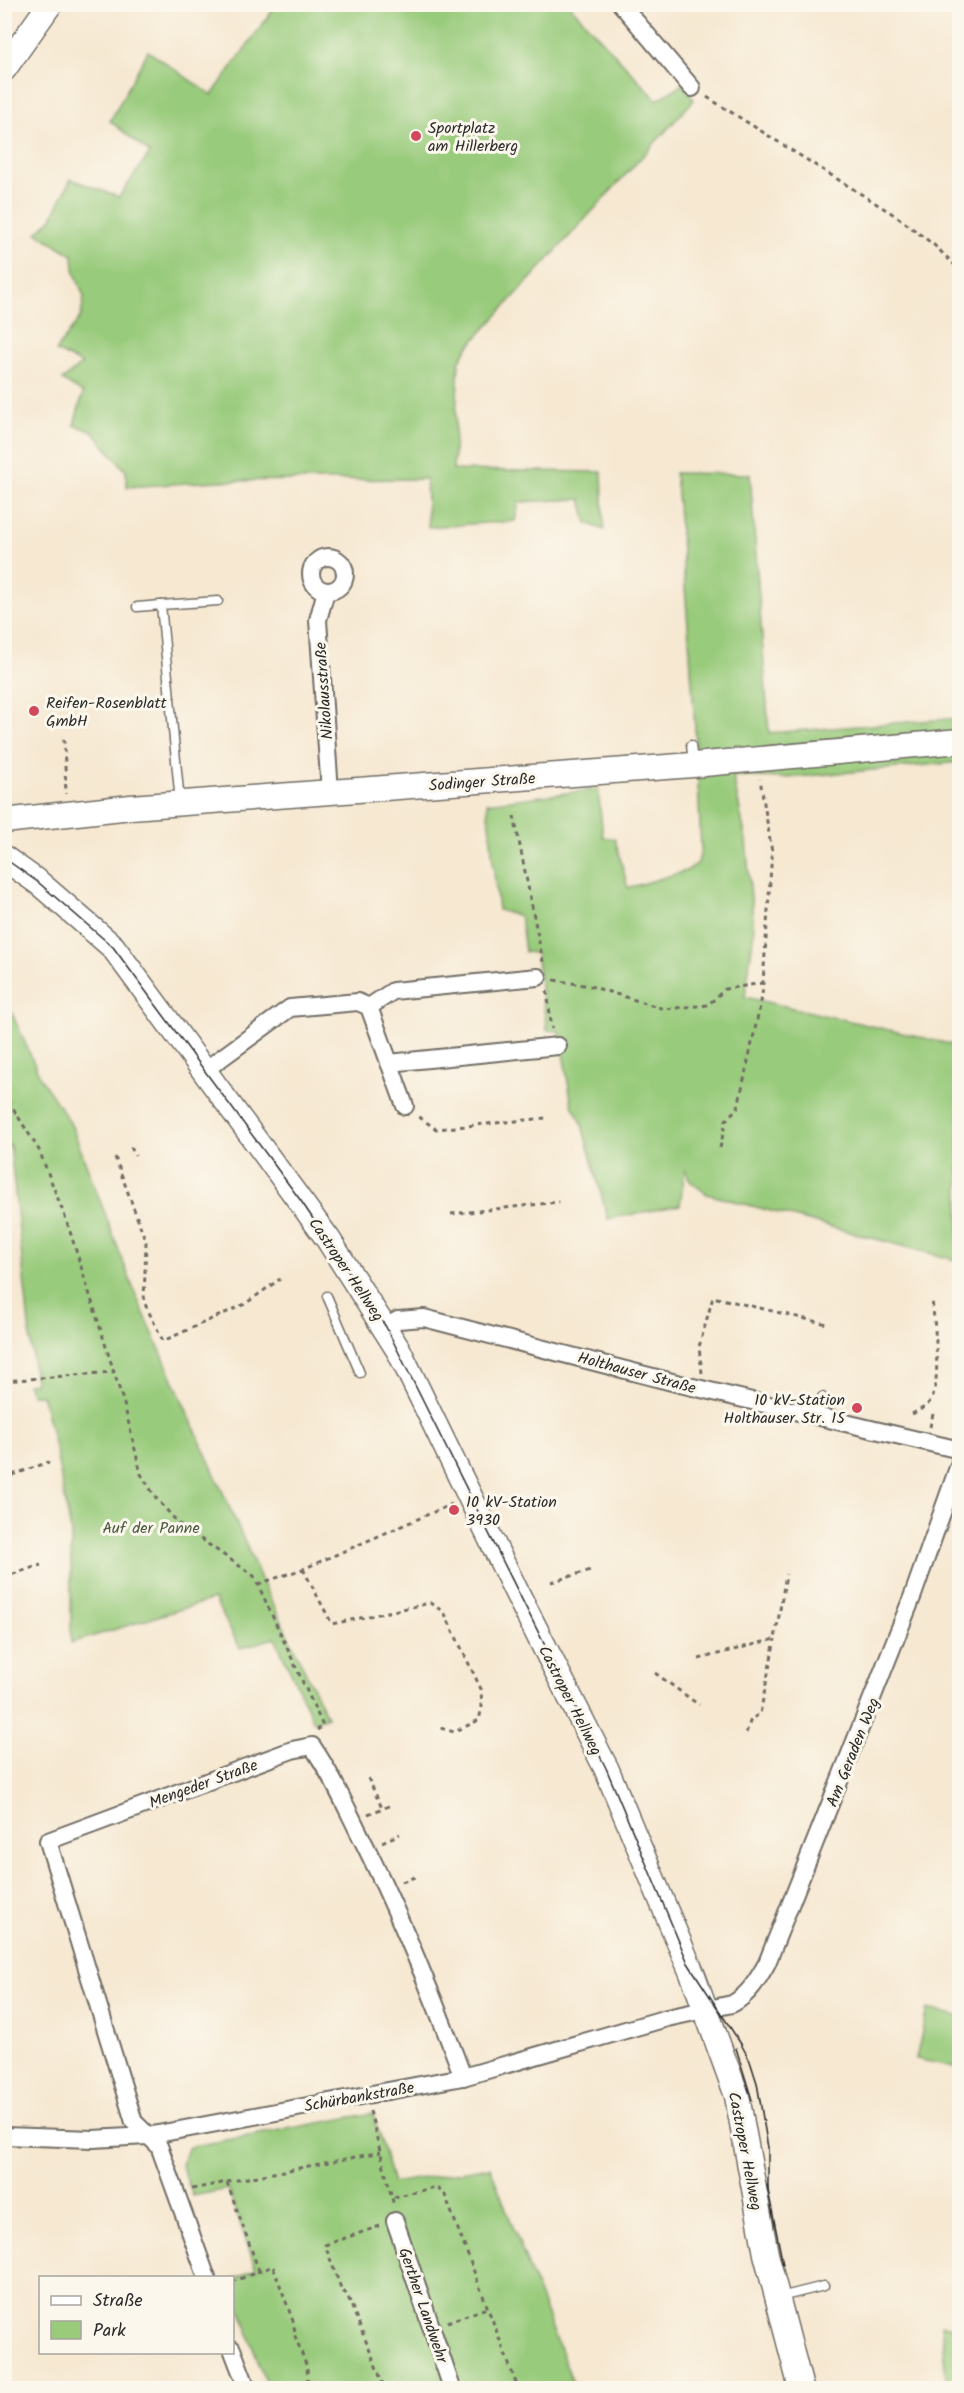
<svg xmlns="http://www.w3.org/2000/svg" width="964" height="2393" font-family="Kalam,sans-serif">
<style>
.green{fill:#99cb7b;stroke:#627b53;stroke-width:1.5}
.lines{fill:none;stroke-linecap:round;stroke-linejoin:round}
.lane-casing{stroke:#726d65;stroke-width:11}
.street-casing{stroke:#726d65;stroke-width:20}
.secondary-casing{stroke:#726d65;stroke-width:27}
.path{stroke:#726d65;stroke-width:3;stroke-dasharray:4.5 4.5;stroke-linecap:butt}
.lane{stroke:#fff;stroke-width:8}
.street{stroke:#fff;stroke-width:16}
.secondary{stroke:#fff;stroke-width:24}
.tram{stroke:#2b2b2b;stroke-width:1.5}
.poi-dot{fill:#d1495b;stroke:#fbf7ec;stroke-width:2}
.labels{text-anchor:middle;stroke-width:6;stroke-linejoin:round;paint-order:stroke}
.poi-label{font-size:16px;fill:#2b2b2b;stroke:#fbf7ec;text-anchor:start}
.street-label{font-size:16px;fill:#2b2b2b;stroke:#fbf7ec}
.park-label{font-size:16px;fill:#4c5b43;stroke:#fbf7ec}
</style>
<rect width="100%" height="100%" fill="#fbf7ec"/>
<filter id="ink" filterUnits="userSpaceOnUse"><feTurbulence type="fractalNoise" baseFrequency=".0167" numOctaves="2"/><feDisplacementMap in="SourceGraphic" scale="12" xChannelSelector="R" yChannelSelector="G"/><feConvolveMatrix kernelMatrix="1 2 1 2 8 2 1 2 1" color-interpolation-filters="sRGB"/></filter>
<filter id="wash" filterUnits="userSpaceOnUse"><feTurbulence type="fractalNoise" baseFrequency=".008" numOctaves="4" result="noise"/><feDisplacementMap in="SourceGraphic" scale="24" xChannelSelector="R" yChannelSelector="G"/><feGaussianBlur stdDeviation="1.35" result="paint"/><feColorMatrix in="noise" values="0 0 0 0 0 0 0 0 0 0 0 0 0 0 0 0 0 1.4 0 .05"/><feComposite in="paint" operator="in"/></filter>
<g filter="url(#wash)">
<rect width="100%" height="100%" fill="#f6e8d1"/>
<g class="green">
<path d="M276 5H572V8L657 100 683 84 694 100 468 347 459 362 453 470 602 472 604 530 587 523 581 499 519 502 515 521 428 527 426 479 218 481 127 487 126 471 92 431 74 425 83 393 62 380 82 364 56 351 81 316 84 297 74 270 73 255 37 233 52 218 71 179 119 197 150 153 110 121 148 51 212 95Z"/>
<path d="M675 473 750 474 769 733 959 718V762L786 778 733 776 746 840 754 931 745 997 959 1046V1261L707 1194 690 1181 685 1169 680 1205 608 1219 581 1121 572 1105 559 1031 547 1030 536 953 525 952 520 916 498 910 487 803 598 789 603 837 615 839 628 888 686 871 698 863 701 850C696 724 687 599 675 473Z"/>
<path d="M8 1004 41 1079 71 1124 135 1293 261 1579 327 1717 314 1722 275 1638 240 1648 214 1599 71 1643V1532L56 1452 42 1395H32L27 1384 35 1383 10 1145 4 1148V1006Z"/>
<path d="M927 2009 959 2016V2068L916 2059Z"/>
<path d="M373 2113 393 2183 490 2167 575 2388H267L233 2288V2279L256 2269 228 2189 193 2196 181 2164 189 2147Z"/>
<path d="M941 2324 959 2329V2388H947Z"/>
</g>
</g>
<g filter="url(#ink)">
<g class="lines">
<defs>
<g id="lane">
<path d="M137 607 161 605"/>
<path d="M691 745 693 762"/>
<path d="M180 802 161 605 218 601"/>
<path d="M327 1296 360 1373"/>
<path d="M818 1416 822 1397"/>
<path d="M780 2297 824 2286"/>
</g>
<g id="street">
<path d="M621 4 692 88"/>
<circle cx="328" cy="574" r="17"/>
<path d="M326 591 318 620 330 792"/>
<path d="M369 1007 393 991 538 977"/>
<path d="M389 1063 558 1046"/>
<path d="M205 1070 290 1008 358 1002 369 1007 405 1106"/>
<path d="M386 1327 398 1320 424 1318 676 1383 960 1450"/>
<path d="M4 2136 93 2139 147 2136 463 2077 667 2018 732 2004C749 1995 758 1979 767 1963L913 1595 960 1462"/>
<path d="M395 2221 452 2388"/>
<path d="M207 2278 159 2146 134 2122 48 1841 292 1750 312 1746C332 1775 346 1807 362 1839 401 1917 433 1996 463 2077"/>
<path d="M232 2349 247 2388"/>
</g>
<g id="secondary">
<path d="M4 69 50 4"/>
<path d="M4 821 131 807 693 765 960 741"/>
<path d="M4 858 39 883 113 947 328 1239 399 1351 517 1593 606 1768 694 1978 737 2096 766 2254 801 2388"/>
</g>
</defs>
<use href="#lane" class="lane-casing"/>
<use href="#street" class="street-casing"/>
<use href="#secondary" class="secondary-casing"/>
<g class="path">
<path d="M707 97 896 216 934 245 960 270"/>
<path d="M64 739 66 794"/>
<path d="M514 816 543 962"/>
<path d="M554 980 590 986 664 1009 708 1005 725 989 763 983"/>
<path d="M547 991 552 1029"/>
<path d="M4 1094 39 1150 67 1222 124 1404 141 1474 156 1498 179 1524 254 1576 323 1726 317 1730"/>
<path d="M419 1117 436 1129 546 1118"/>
<path d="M131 1147 135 1156"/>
<path d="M720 1148 726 1120 738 1107 762 997 772 852 760 779"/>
<path d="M115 1157 146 1242 144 1302 163 1341 245 1304 280 1279"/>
<path d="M451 1214 559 1202"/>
<path d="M702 1373 699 1347 713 1297 827 1324"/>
<path d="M4 1381 113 1372"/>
<path d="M912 1414C919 1410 927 1407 931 1400 942 1379 934 1322 932 1299"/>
<path d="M930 1427 933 1414"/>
<path d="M4 1478 49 1462"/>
<path d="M303 1569 332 1624 430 1603 444 1612 481 1689 482 1707 479 1720 454 1732 437 1727"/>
<path d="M4 1577 41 1565"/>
<path d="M551 1582 591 1570"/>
<path d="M258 1584 303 1569 452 1504"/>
<path d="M699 1659 775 1639 786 1574"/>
<path d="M655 1673 699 1705"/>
<path d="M746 1733 751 1719 760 1714 775 1639"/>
<path d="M368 1778 382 1808"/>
<path d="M368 1814 389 1806"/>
<path d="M382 1842 400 1834"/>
<path d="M402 1882 417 1876"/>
<path d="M370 2111 394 2206"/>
<path d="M227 2182 381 2152"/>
<path d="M192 2189 227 2182 259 2271"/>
<path d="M394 2197 436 2187 445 2195 518 2388"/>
<path d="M380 2226 325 2245 342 2291 347 2294C359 2326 373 2356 384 2388"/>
<path d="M232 2282 273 2266 294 2324 295 2336 307 2367 308 2388"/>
<path d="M447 2322 487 2308"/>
</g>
<use href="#lane" class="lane"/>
<use href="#street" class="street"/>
<use href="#secondary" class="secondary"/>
<g class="tram">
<path d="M4 858 39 883 113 947 301 1201 386 1327 606 1768 688 1963 741 2044 750 2061 757 2083 768 2148V2192"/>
<path d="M736 2048 752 2100"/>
<path d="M767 2185 783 2265"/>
</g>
</g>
</g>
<g class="poi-dot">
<circle cx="416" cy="136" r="6"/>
<circle cx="34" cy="711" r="6"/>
<circle cx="857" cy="1408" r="6"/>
<circle cx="454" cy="1510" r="6"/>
</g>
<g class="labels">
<g class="poi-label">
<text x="428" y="133">Sportplatz<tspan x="428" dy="18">am Hillerberg</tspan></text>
<text x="46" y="708">Reifen-Rosenblatt<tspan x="46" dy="18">GmbH</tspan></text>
<text x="845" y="1405" text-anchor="end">10 kV-Station<tspan x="845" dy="18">Holthauser Str. 15</tspan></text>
<text x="466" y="1507">10 kV-Station<tspan x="466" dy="18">3930</tspan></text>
</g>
<g class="street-label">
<text transform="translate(323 691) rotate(-94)" y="6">Nikolausstraße</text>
<text transform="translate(482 781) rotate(-4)" y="6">Sodinger Straße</text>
<text transform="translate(347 1269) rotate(56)" y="6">Castroper Hellweg</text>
<text transform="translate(637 1372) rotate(15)" y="6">Holthauser Straße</text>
<text transform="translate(571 1700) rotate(63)" y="6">Castroper Hellweg</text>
<text transform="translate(852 1752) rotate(-68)" y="6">Am Geraden Weg</text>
<text transform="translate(203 1783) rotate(-20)" y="6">Mengeder Straße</text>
<text transform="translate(359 2096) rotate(-10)" y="6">Schürbankstraße</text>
<text transform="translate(746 2151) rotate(79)" y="6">Castroper Hellweg</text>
<text transform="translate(424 2305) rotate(71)" y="6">Gerther Landwehr</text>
</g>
<g class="park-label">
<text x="151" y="1533">Auf der Panne</text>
</g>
</g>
<rect width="964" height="2393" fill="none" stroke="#fbf7ec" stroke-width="24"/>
<rect x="39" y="2276" width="195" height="78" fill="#fbf7ec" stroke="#a8a59f" stroke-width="1.5"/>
<rect x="51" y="2296" width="30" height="9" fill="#ffffff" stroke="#a8a59f" stroke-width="1.5"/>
<text x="93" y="2306" font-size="18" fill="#2b2b2b">Straße</text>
<rect x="51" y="2321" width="30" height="18" fill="#99cb7b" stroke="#a8a59f" stroke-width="1.5"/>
<text x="93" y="2336" font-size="18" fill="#2b2b2b">Park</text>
</svg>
